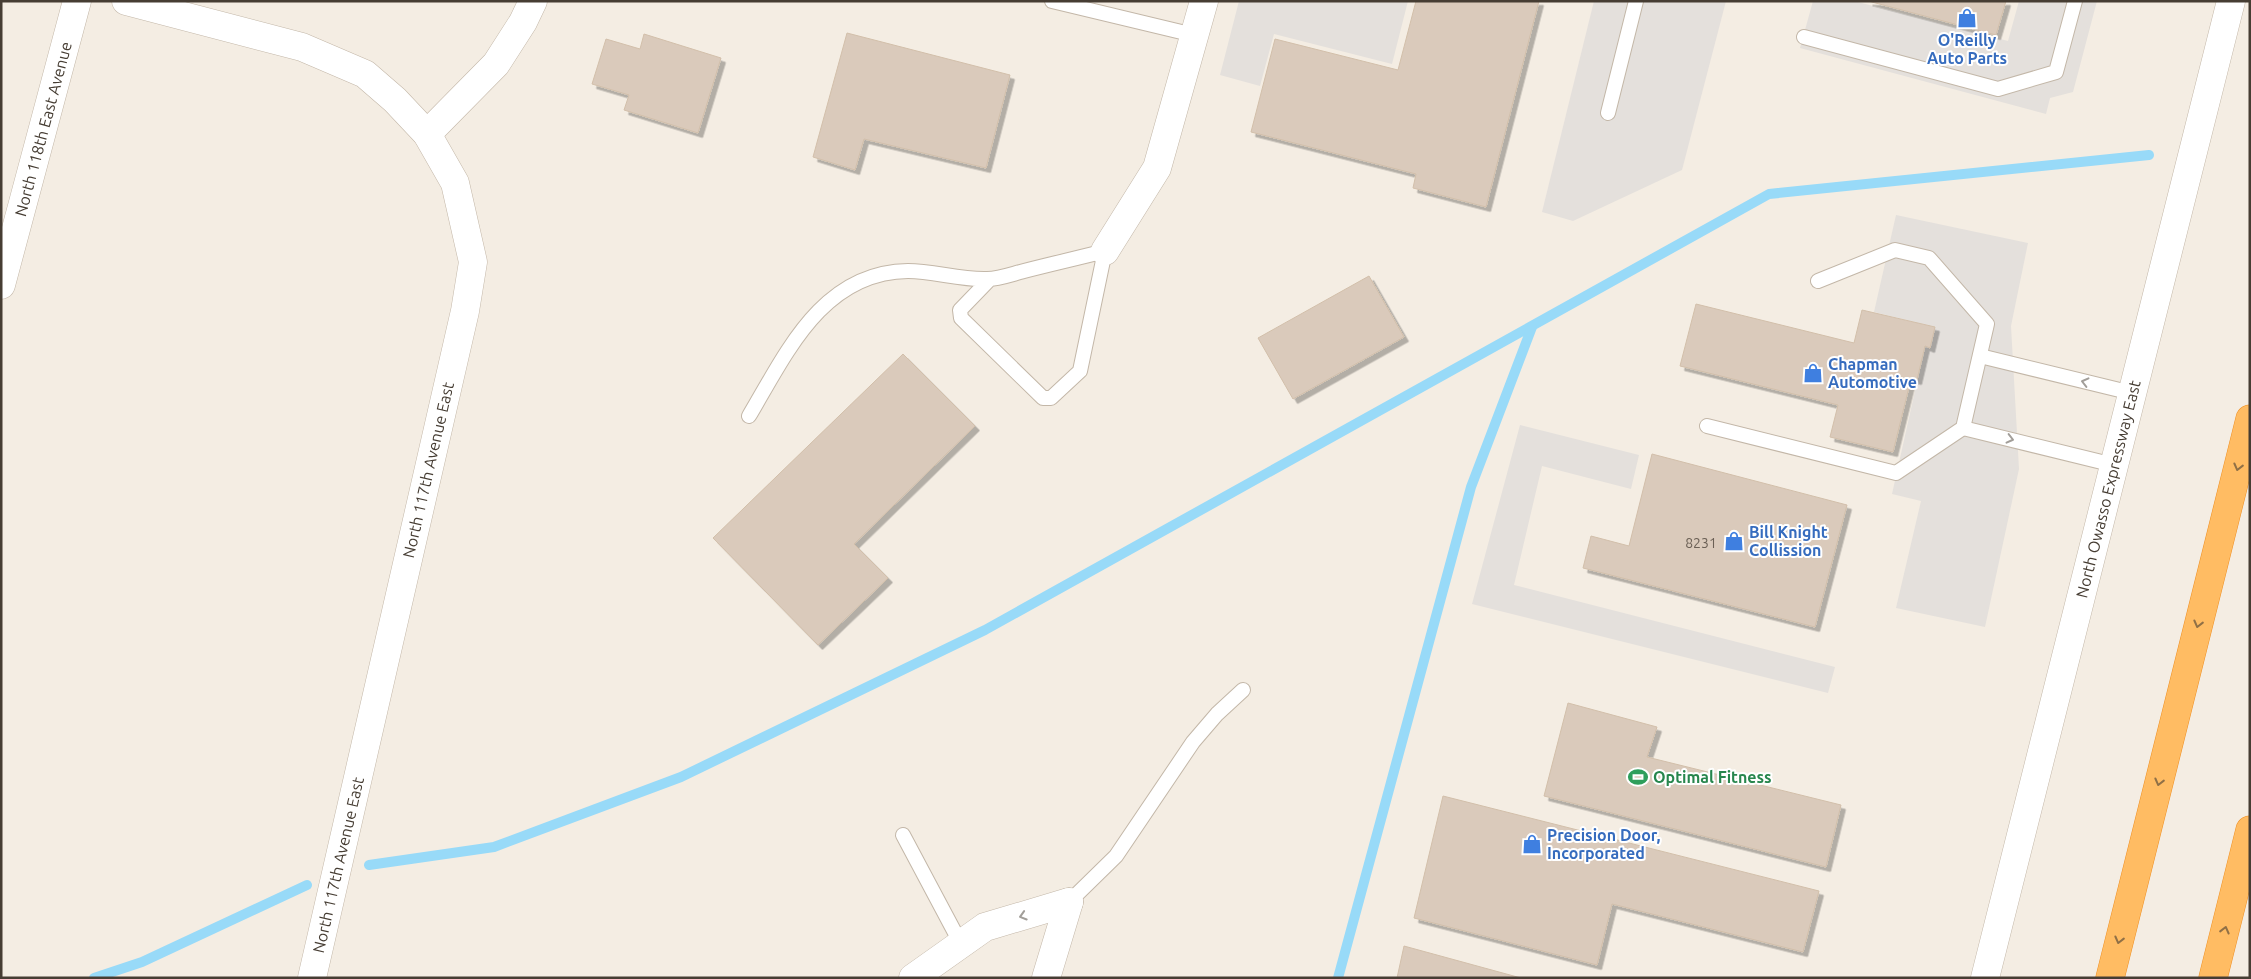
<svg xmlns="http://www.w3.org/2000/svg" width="2251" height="979" font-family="Ubuntu,sans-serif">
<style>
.parking{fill:#e4e0dc}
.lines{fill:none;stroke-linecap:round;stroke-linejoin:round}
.stream{stroke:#98daf8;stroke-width:10}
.building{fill:#dacabb;stroke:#d2bfaa;filter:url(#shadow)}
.service-casing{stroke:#c3b7a8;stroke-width:16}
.minor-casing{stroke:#c3b7a8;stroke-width:29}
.tertiary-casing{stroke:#c3b7a8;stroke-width:29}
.motorway-casing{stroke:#ee8f23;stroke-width:29}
.service{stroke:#fff;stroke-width:14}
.minor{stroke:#fff;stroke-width:28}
.tertiary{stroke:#fff;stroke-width:28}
.motorway{stroke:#ffbc63;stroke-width:28}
.oneway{stroke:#a29e99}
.oneway2{stroke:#907046}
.labels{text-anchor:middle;stroke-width:4;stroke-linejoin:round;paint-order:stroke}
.number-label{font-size:14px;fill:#6b6055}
.shop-label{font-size:16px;font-weight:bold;fill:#366cbe;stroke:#fff;text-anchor:start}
.street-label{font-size:16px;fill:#463d33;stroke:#fff}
.leisure-label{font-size:16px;font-weight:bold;fill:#27864d;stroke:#fff;text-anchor:start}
</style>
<defs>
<filter id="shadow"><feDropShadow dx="4.5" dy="4.5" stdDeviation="0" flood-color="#0004"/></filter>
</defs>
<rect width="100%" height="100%" fill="#f4ede3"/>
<g class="parking">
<path d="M1239 1H1408L1392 64 1274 34 1260 86 1220 75Z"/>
<path d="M1594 1H1726L1682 170 1573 221 1542 212Z"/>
<path d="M1813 1H1854L2008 41 2019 1H2097L2073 92 2050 98 2046 114 1800 48Z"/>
<path d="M1896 215 2028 243 2011 326 2019 469 1985 627 1896 608 1921 501 1892 494 1925 346 1930 347 1934 327 1874 312Z"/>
<path d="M1520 425 1639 455 1631 489 1542 466 1514 585 1835 667 1828 693 1472 604Z"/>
</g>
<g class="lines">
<g class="stream">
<path d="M369 865 494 847 681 777 985 630 1769 194 2149 155"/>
<path d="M94 978 142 962 307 885"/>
<path d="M1338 978 1471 487 1532 327"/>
</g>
</g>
<g class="building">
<path d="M1416 1H1539L1486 207 1413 188 1416 174 1251 132 1275 39 1398 70Z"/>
<path d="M1868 1H2006L1996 35Z"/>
<path d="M847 33 1010 75 986 168 864 139 855 170 813 157Z"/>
<path d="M644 34 721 58 698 133 624 110 629 95 592 84 606 39 640 49Z"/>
<path d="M1369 276 1404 337 1293 399 1258 338Z"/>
<path d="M1696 304 1854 343 1862 310 1935 327 1930 348 1925 346 1917 380 1911 379 1893 452 1830 437 1838 405 1680 366Z"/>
<path d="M903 354 975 426 854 544 888 578 818 645 713 538Z"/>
<path d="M1652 454 1847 505 1815 627 1583 568 1591 536 1629 546Z"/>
<path d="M1568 703 1657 727 1647 757 1841 805 1826 867 1544 796Z"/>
<path d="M1443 796 1819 891 1803 952 1612 904 1597 965 1414 918Z"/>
<path d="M1404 946 1521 978H1397Z"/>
</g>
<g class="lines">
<defs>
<g id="service">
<path d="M1052 1 1194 35"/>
<path d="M1804 37 1998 89 2056 72 2075 1"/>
<path d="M1608 113 1636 1"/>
<path d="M1980 356 2132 393"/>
<path d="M749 416C786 354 822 272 908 271 934 271 960 280 987 279 999 279 1012 274 1024 271 1051 264 1078 258 1105 251L1080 371 1051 398H1043L961 318 960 310 989 280"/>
<path d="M1707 426 1896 473 1963 428 1987 324 1929 258 1895 250 1818 281"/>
<path d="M1963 428 2114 465"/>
<path d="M903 835 961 944"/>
<path d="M1069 902 1116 856 1193 742 1217 714 1243 690"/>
</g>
<g id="minor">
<path d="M126 1 302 47 365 74 395 100 427 134 455 183 473 262 465 311 312 978"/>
<path d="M427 134 496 64 523 22 533 1"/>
<path d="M1105 251 1157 168 1204 1"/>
<path d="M1 285 77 1"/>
<path d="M913 978 985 927 1069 902"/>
<path d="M1046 978 1069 902"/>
</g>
<path id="tertiary" d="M1985 978 2231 1"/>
<g id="motorway">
<path d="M2110 978 2250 419"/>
<path d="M2213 978 2250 830"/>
</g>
</defs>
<use href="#service" class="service-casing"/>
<use href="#minor" class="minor-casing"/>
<use href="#tertiary" class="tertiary-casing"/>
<use href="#motorway" class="motorway-casing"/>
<use href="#service" class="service"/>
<use href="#minor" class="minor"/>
<use href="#tertiary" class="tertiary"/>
<use href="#motorway" class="motorway"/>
</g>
<defs><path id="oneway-chevron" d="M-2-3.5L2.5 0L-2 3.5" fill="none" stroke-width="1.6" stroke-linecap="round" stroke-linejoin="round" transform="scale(1.25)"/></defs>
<g class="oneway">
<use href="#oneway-chevron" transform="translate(2085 382) rotate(-166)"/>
<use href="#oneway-chevron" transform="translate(2010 439) rotate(14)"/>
<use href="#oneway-chevron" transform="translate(1023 916) rotate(163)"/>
</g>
<g class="oneway2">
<use href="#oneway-chevron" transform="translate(2238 467) rotate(104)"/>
<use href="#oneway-chevron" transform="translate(2198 624) rotate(104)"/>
<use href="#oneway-chevron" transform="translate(2159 782) rotate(104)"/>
<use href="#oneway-chevron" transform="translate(2225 930) rotate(-76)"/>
<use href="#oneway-chevron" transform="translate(2119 940) rotate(104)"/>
</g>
<defs>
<symbol id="shop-bare" viewBox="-9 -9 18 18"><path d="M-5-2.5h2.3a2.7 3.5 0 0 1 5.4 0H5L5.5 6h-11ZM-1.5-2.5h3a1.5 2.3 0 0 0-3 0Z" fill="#3f7fe0" stroke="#fff" stroke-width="2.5" paint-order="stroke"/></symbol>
<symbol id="stadium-bare" viewBox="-9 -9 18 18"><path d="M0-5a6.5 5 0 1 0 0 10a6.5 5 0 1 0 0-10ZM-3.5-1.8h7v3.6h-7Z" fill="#2e9e5b" stroke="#fff" stroke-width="2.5" paint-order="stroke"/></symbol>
</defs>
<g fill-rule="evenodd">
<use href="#shop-bare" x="1953" y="4" width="28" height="28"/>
<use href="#shop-bare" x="1799" y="359" width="28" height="28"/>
<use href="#shop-bare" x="1720" y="527" width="28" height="28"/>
<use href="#stadium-bare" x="1624" y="763" width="28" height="28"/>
<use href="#shop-bare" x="1518" y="830" width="28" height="28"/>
</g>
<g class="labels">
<g class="number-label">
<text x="1701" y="548">8231</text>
</g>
<g class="shop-label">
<text x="1967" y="46" text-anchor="middle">O'Reilly<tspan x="1967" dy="18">Auto Parts</tspan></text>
<text x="1828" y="370">Chapman<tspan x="1828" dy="18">Automotive</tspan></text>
<text x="1749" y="538">Bill Knight<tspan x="1749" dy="18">Collission</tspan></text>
<text x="1547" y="841">Precision Door,<tspan x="1547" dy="18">Incorporated</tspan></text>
</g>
<g class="street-label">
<text transform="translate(43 129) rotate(-75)" y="6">North 118th East Avenue</text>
<text transform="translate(428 470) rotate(-77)" y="6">North 117th Avenue East</text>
<text transform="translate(2108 489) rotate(-76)" y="6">North Owasso Expressway East</text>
<text transform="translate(338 865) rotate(-77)" y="6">North 117th Avenue East</text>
</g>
<g class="leisure-label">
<text x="1653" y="783">Optimal Fitness</text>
</g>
</g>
<rect width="2251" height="979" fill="none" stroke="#463d33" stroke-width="5"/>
</svg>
